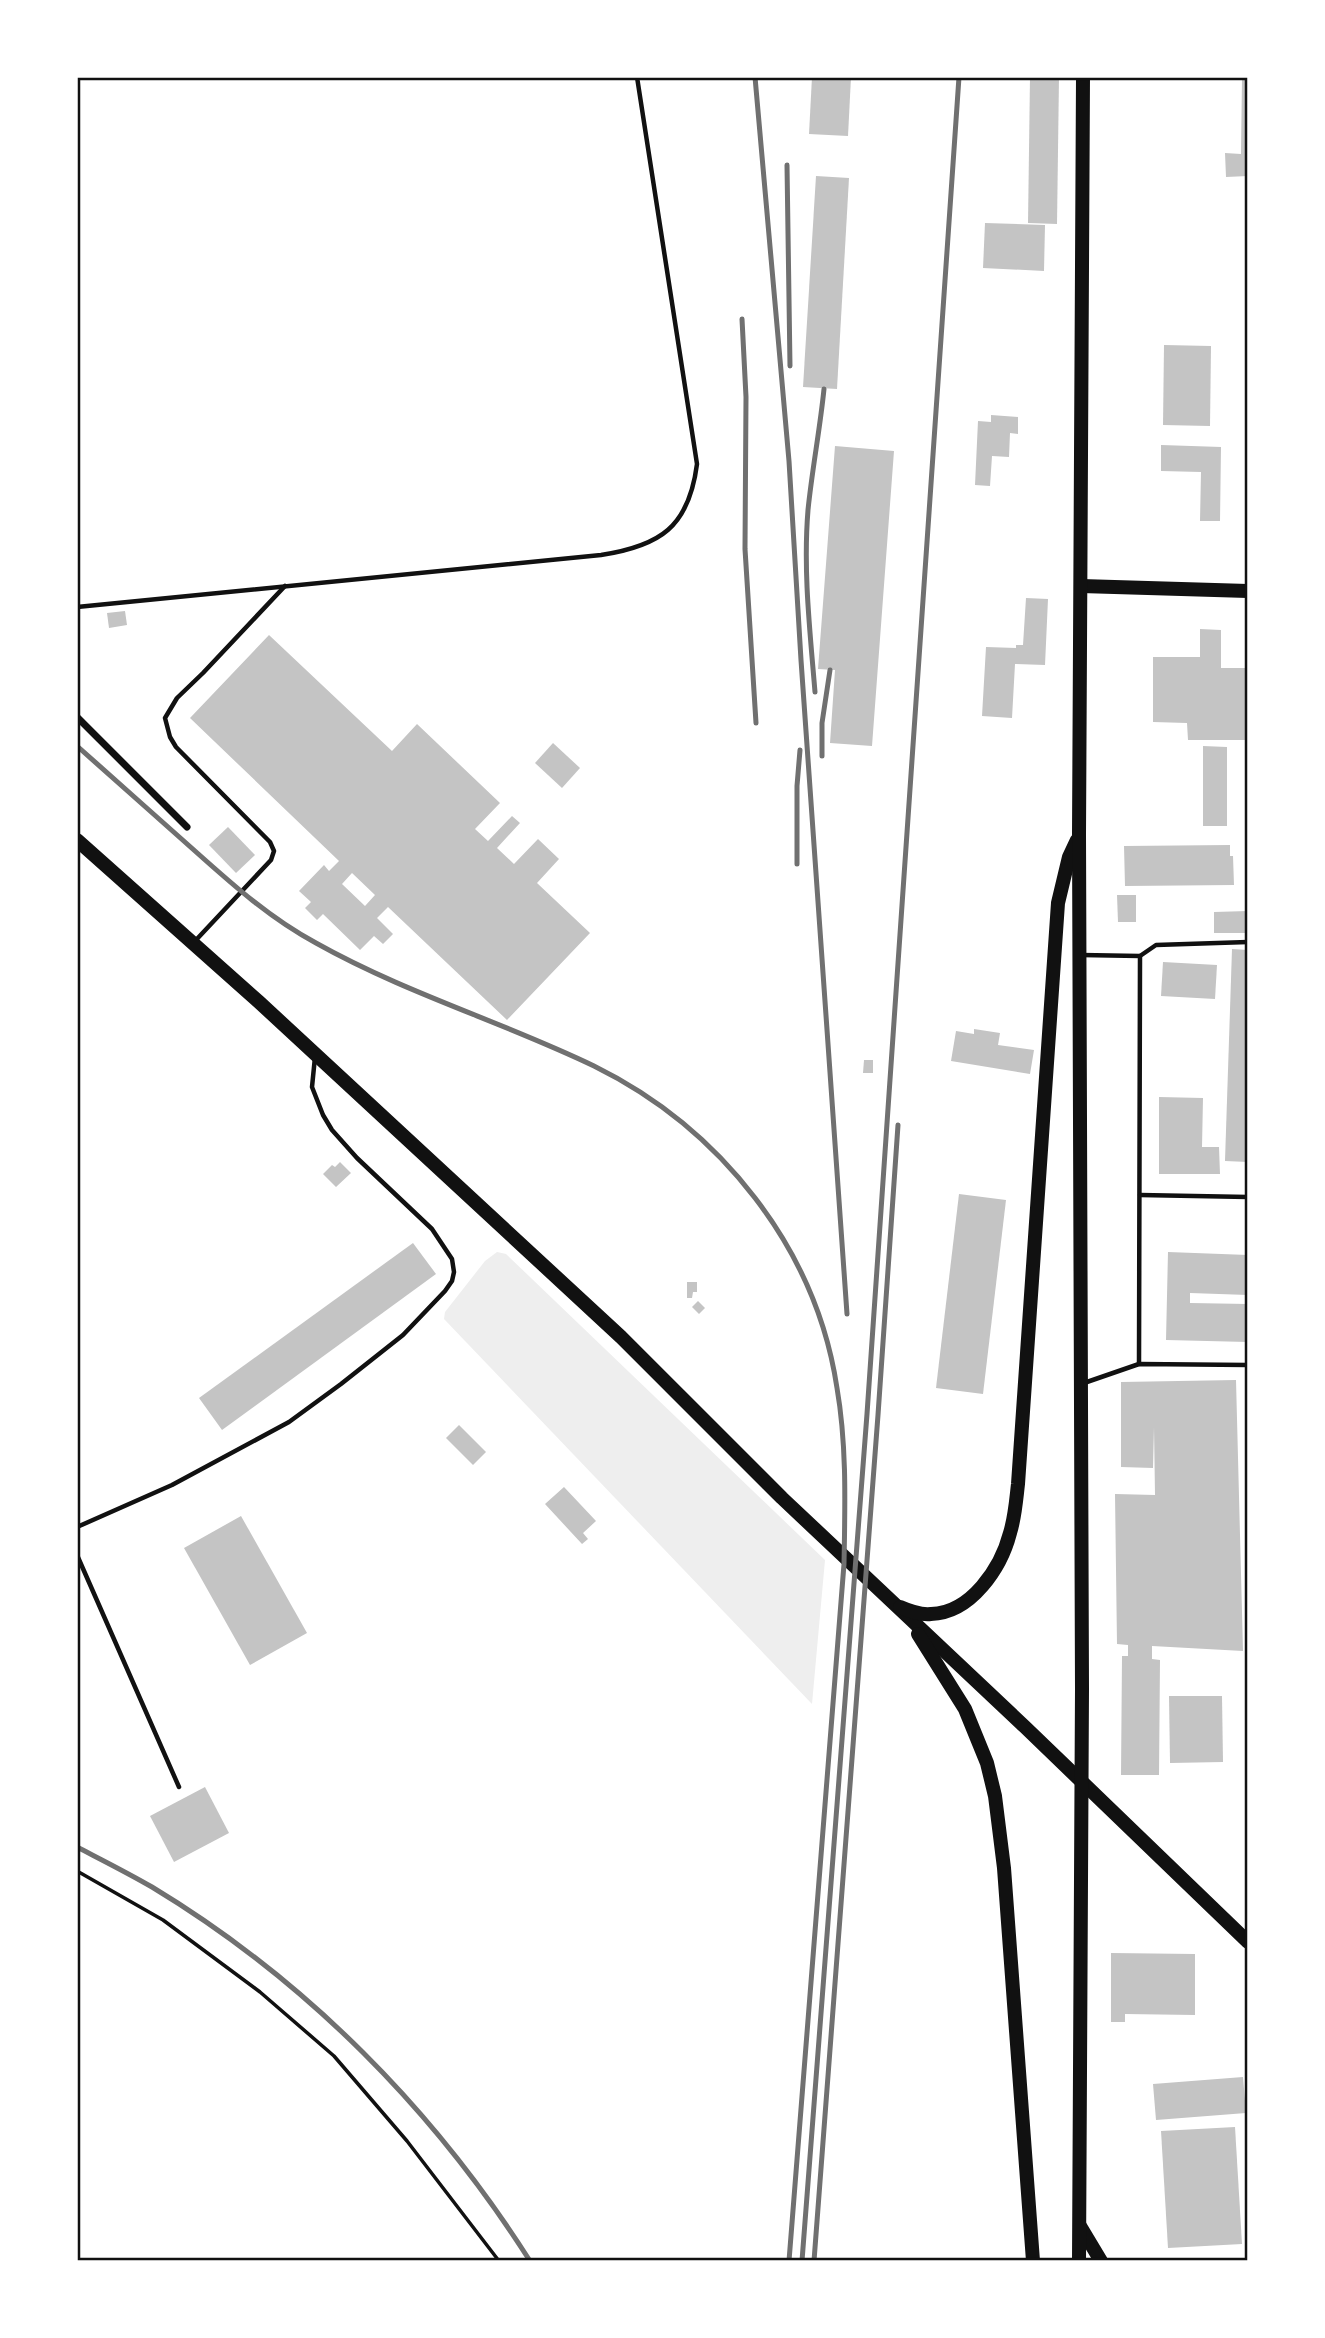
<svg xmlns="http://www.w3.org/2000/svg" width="1325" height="2338" font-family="Karla,sans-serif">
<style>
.green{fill:#eee}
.building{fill:#c4c4c4;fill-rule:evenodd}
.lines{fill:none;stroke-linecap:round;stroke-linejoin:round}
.path{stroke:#111;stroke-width:3.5}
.service{stroke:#111;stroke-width:4.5}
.minor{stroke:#111;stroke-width:7}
.secondary{stroke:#111;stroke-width:14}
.primary{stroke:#111;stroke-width:14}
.rail{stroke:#707070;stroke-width:5}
.neatline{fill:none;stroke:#111;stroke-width:2.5}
</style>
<rect width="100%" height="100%" fill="#fff"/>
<path class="green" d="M497 1252 506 1254 825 1560 812 1704 444 1319 445 1312 485 1261Z"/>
<g class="building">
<path d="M812 77H851L848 136 809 134Z"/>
<path d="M1030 77H1059L1057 224 1028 223Z"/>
<path d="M1242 77H1248V176L1226 177 1225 153 1241 154Z"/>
<path d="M816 176 849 178 837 389 803 387Z"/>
<path d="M985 223 1045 225 1044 271 983 268Z"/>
<path d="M1164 345 1211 346 1210 426 1163 425Z"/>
<path d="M991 415 1018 417V434L1010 433 1009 457 992 456 990 486 975 485 978 421 991 422Z"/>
<path d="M1161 445 1221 447 1220 521H1200L1201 472 1161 471Z"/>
<path d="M835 446 894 451 872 746 830 743 835 670 818 669Z"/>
<path d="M1026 598 1048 599 1045 665 1015 664 1012 718 982 716 986 647 1016 648V645H1023Z"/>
<path d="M125 611 127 625 109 628 107 613Z"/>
<path d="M1200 629 1221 630V668H1248V740H1188L1187 723 1153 722V657H1200Z"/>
<path d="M269 635 392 751 417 724 500 803 475 829 488 841 512 816 520 823 497 848 514 864 538 839 559 859 537 883 590 933 507 1020 388 907 377 918 393 934 383 944 374 936 360 950 323 914 317 920 305 908 311 902 299 891 324 865 329 871 339 861 190 718ZM352 873 375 895 365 906 342 884Z"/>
<path d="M553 743 580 768 562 788 535 763Z"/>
<path d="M1203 746 1227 747V826H1203Z"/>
<path d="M228 827 255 855 236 873 209 845Z"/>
<path d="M1230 845V856H1233L1234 885 1125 886 1124 846Z"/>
<path d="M1117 895H1136V922H1118Z"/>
<path d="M1248 911V933H1214V912Z"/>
<path d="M1232 949 1248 950V1162L1225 1161Z"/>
<path d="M1163 962 1217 965 1215 999 1161 996Z"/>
<path d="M974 1029 1000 1033 998 1045 1034 1050 1030 1074 951 1061 956 1031 974 1034Z"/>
<path d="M864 1060H873V1073H863Z"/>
<path d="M1159 1097 1203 1098 1202 1147H1219L1220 1174H1159Z"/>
<path d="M340 1162 351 1173 336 1187 323 1174 332 1165 335 1167Z"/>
<path d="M959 1194 1006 1200 983 1394 936 1388Z"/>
<path d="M413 1243 436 1274 222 1430 199 1398Z"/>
<path d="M1168 1252 1248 1255V1295L1190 1293V1303L1248 1304V1342L1166 1340Z"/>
<path d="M687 1282H697V1292H693L692 1298H687Z"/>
<path d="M698 1301 705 1308 699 1314 692 1307Z"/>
<path d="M1236 1380 1243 1651 1152 1646V1659L1160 1660 1159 1775H1121L1122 1656H1128V1645L1117 1644 1115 1494 1155 1495 1154 1427 1153 1468 1121 1467V1382Z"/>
<path d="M459 1425 486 1452 473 1465 446 1438Z"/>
<path d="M564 1487 596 1521 583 1533 588 1539 582 1544 545 1504Z"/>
<path d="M241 1516 307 1633 250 1665 184 1548Z"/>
<path d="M1169 1696H1222L1223 1762 1170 1763Z"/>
<path d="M205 1787 229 1833 174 1862 150 1816Z"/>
<path d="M1111 1953 1195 1954V2015L1125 2014V2022H1111Z"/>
<path d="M1243 2077 1246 2113 1156 2120 1153 2084Z"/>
<path d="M1235 2127 1242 2244 1168 2248 1161 2131Z"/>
</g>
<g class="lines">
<path class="path" d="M77 1871 163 1920 260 1992 334 2056 407 2141 499 2261"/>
<g class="service">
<path d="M77 607 601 555C660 546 689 527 697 464L637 77"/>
<path d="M196 940 271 860 274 851 270 842 176 747 170 737 165 718 177 698 203 673 285 586"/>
<path d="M1081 955 1140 956 1139 1364"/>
<path d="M1140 956 1156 945 1248 942"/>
<path d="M1140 1195 1248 1197"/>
<path d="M1084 1383 1139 1364 1248 1365"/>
<path d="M77 1527 172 1485 289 1422 341 1384 403 1335 445 1291 452 1281 454 1272 452 1259 432 1229 357 1158 332 1130 323 1115 312 1087 315 1057"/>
<path d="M77 1555 179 1787"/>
</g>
<path class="minor" d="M77 717 187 827"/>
<path class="secondary" d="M1081 586 1248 591"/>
<g class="primary">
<path d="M77 840 259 1002 621 1337 782 1498 1025 1727 1248 1942"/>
<path d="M900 1607C909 1611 921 1615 931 1614 971 1613 1001 1568 1010 1533 1015 1517 1016 1501 1018 1484L1058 903 1069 857 1077 840"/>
<path d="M918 1634 965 1709 987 1763 995 1796 1004 1868 1033 2261"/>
<path d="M1080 2226 1101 2261"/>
<path d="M1079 2261 1082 1689 1079 835 1083 77"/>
</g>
<g class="rail">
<path d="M755 77 789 461 801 660 847 1314"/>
<path d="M787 165 790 366"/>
<path d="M742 319 746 397 745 549 756 723"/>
<path d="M815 692C810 631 803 571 808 510 812 470 820 429 824 389"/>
<path d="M77 746C116 781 156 816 195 851 233 885 271 919 316 943 405 993 503 1022 594 1066 720 1128 816 1248 837 1388 847 1446 845 1506 844 1564L789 2261"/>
<path d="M822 756V723L830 670"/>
<path d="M797 864V786L800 750"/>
<path d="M77 1847C102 1860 128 1873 152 1887 306 1980 434 2110 530 2261"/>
<path d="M802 2261 867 1414 959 77"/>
<path d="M814 2261 878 1415 898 1125"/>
</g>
</g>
<rect width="1325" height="2338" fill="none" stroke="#ffffff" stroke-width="158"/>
<rect x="79" y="79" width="1167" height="2180" class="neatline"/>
</svg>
